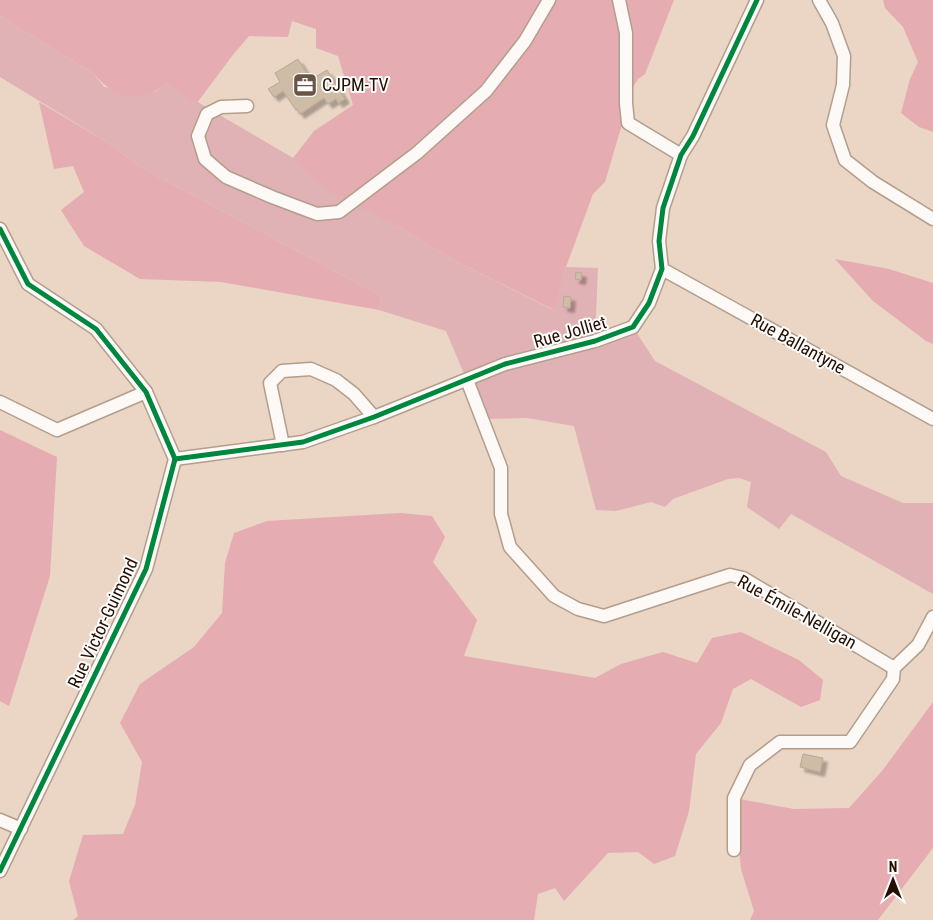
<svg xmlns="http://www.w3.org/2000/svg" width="933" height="920" font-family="'Roboto Condensed',sans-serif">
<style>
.green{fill:#e1b2b5}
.forest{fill:#e5acb2}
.building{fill:#cebca7;stroke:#baa894;filter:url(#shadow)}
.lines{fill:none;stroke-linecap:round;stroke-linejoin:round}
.minor-casing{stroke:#b39e8c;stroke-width:15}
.minor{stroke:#fcf9f6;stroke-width:12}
.cycleway-casing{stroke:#fdfdfd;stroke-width:8}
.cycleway{stroke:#00873e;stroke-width:5}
.labels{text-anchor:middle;stroke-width:4;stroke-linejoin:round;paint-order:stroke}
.poi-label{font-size:18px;fill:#250f00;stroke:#fdfdfd;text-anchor:start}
.street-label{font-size:18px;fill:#250f00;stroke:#fdfdfd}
</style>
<defs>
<filter id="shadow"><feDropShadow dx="4.5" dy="4.5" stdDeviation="1" flood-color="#0004"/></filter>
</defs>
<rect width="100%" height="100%" fill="#ebd5c4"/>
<path class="green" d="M0 16 93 73 104 87 154 92 167 84 295 159 399 227 454 260 553 310 566 267 598 268 595 341 633 327 655 361 826 452 841 476 903 503H933V594L791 514 779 529 747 507 751 482 739 478 728 479 673 499 665 507 651 502 616 511 596 510 574 426 527 418 483 419 446 331 379 310 381 296 140 167 105 141 0 77Z"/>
<g class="forest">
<path d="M0 0H674L645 74 638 79 633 87 605 182 593 194 566 267 554 310 454 260 399 227 330 192 293 158 314 131 353 105 338 56 316 48V29L292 21 288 37 249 36 232 56 197 103 167 84C137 104 116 100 93 73L0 16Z"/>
<path d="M883 0H933V132L919 127 901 113 910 79 918 62 903 27 885 8Z"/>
<path d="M39 102 105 141 140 167 381 296 379 310 221 282 140 279 84 246 61 210 84 192 73 166 54 169Z"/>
<path d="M835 259 889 269 933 283V344L926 341 873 301Z"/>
<path d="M0 430 57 457 50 576 9 706 0 701Z"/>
<path d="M400 513 432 516 445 537 433 562 477 620 464 656 595 678 621 664 663 652 697 663 712 638 741 632 799 660 823 680 820 700 801 707 751 679 733 689 721 723 696 754 689 811 675 856 654 864 638 852 608 853 564 901 555 888 538 894 534 920H73L78 916 69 881 83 835 123 834 135 805 142 762 120 723 140 684 194 647 222 613 225 563 234 533 267 521Z"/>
<path d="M933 702V848L878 920H750L754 911 741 869 734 798 794 809 849 808 882 771Z"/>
</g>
<g class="building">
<path d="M298 59 312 82 314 81 312 79 327 70 345 99 338 103 336 99 328 104 324 98 300 114 297 109 296 110 283 91 274 97 268 89 280 82 275 73Z"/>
<path d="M576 272 582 273 581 280 575 279Z"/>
<path d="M564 296 571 297 570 308 563 307Z"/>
<path d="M803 754 823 758 820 772 800 767Z"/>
</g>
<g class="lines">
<defs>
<g id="minor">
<path d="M619 0 626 33V103L628 123 681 155"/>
<path d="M819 0 832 23 844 56 843 85 833 125 845 160 873 182 933 219"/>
<path d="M247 106 221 107 207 114 198 136 205 159 226 177 272 197 317 214 339 212 417 153 486 91 525 41 549 0"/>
<path d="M0 229 28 284 96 329 146 392 175 459 146 569 0 871"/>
<path d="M662 269 933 419"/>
<path d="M467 380 501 468V514L510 547 554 596 578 609 604 616 730 575 743 578 894 668"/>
<path d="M0 402 57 430 146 392"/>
<path d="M283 445 270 383 282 371 311 369 336 380 354 394 374 417"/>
<path d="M175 459 303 442 374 417 505 364 595 341 633 327 649 303 662 269 659 241 663 208 681 155 693 136 757 0"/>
<path d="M0 820 21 829"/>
<path d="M734 850V798L750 765 780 742H850L893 679 894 668 918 645 933 617"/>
</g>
</defs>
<use href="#minor" class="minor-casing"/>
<use href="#minor" class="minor"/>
<defs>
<g id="cycleway">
<path d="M0 229 28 284 96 329 146 392 175 459 146 569 0 871"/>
<path d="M175 459 303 442 374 417 505 364 595 341 633 327 649 303 662 269 659 241 663 208 681 155 693 136 757 0"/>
</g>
</defs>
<use href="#cycleway" class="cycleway-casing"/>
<use href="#cycleway" class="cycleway"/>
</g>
<defs>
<symbol id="office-square" viewBox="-11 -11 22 22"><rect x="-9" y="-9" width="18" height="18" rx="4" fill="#6a5445" stroke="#fdfdfd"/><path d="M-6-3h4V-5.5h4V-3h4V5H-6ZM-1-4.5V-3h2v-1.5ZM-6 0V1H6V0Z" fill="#fff"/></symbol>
</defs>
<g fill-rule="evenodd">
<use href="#office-square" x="291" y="71" width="28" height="28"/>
</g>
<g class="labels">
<g class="poi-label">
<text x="322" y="91">CJPM-TV</text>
</g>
<g class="street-label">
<text transform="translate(570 332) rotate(-16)" y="6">Rue Jolliet</text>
<text transform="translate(798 344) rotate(29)" y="6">Rue Ballantyne</text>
<text transform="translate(797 612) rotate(29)" y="6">Rue Émile-Nelligan</text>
<text transform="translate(103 623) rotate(-65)" y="6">Rue Victor-Guimond</text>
</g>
</g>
<g transform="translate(893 880)" stroke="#fdfdfd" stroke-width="4" paint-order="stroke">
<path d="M0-4L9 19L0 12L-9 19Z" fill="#250f00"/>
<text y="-8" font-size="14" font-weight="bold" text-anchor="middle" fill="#250f00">N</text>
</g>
</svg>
